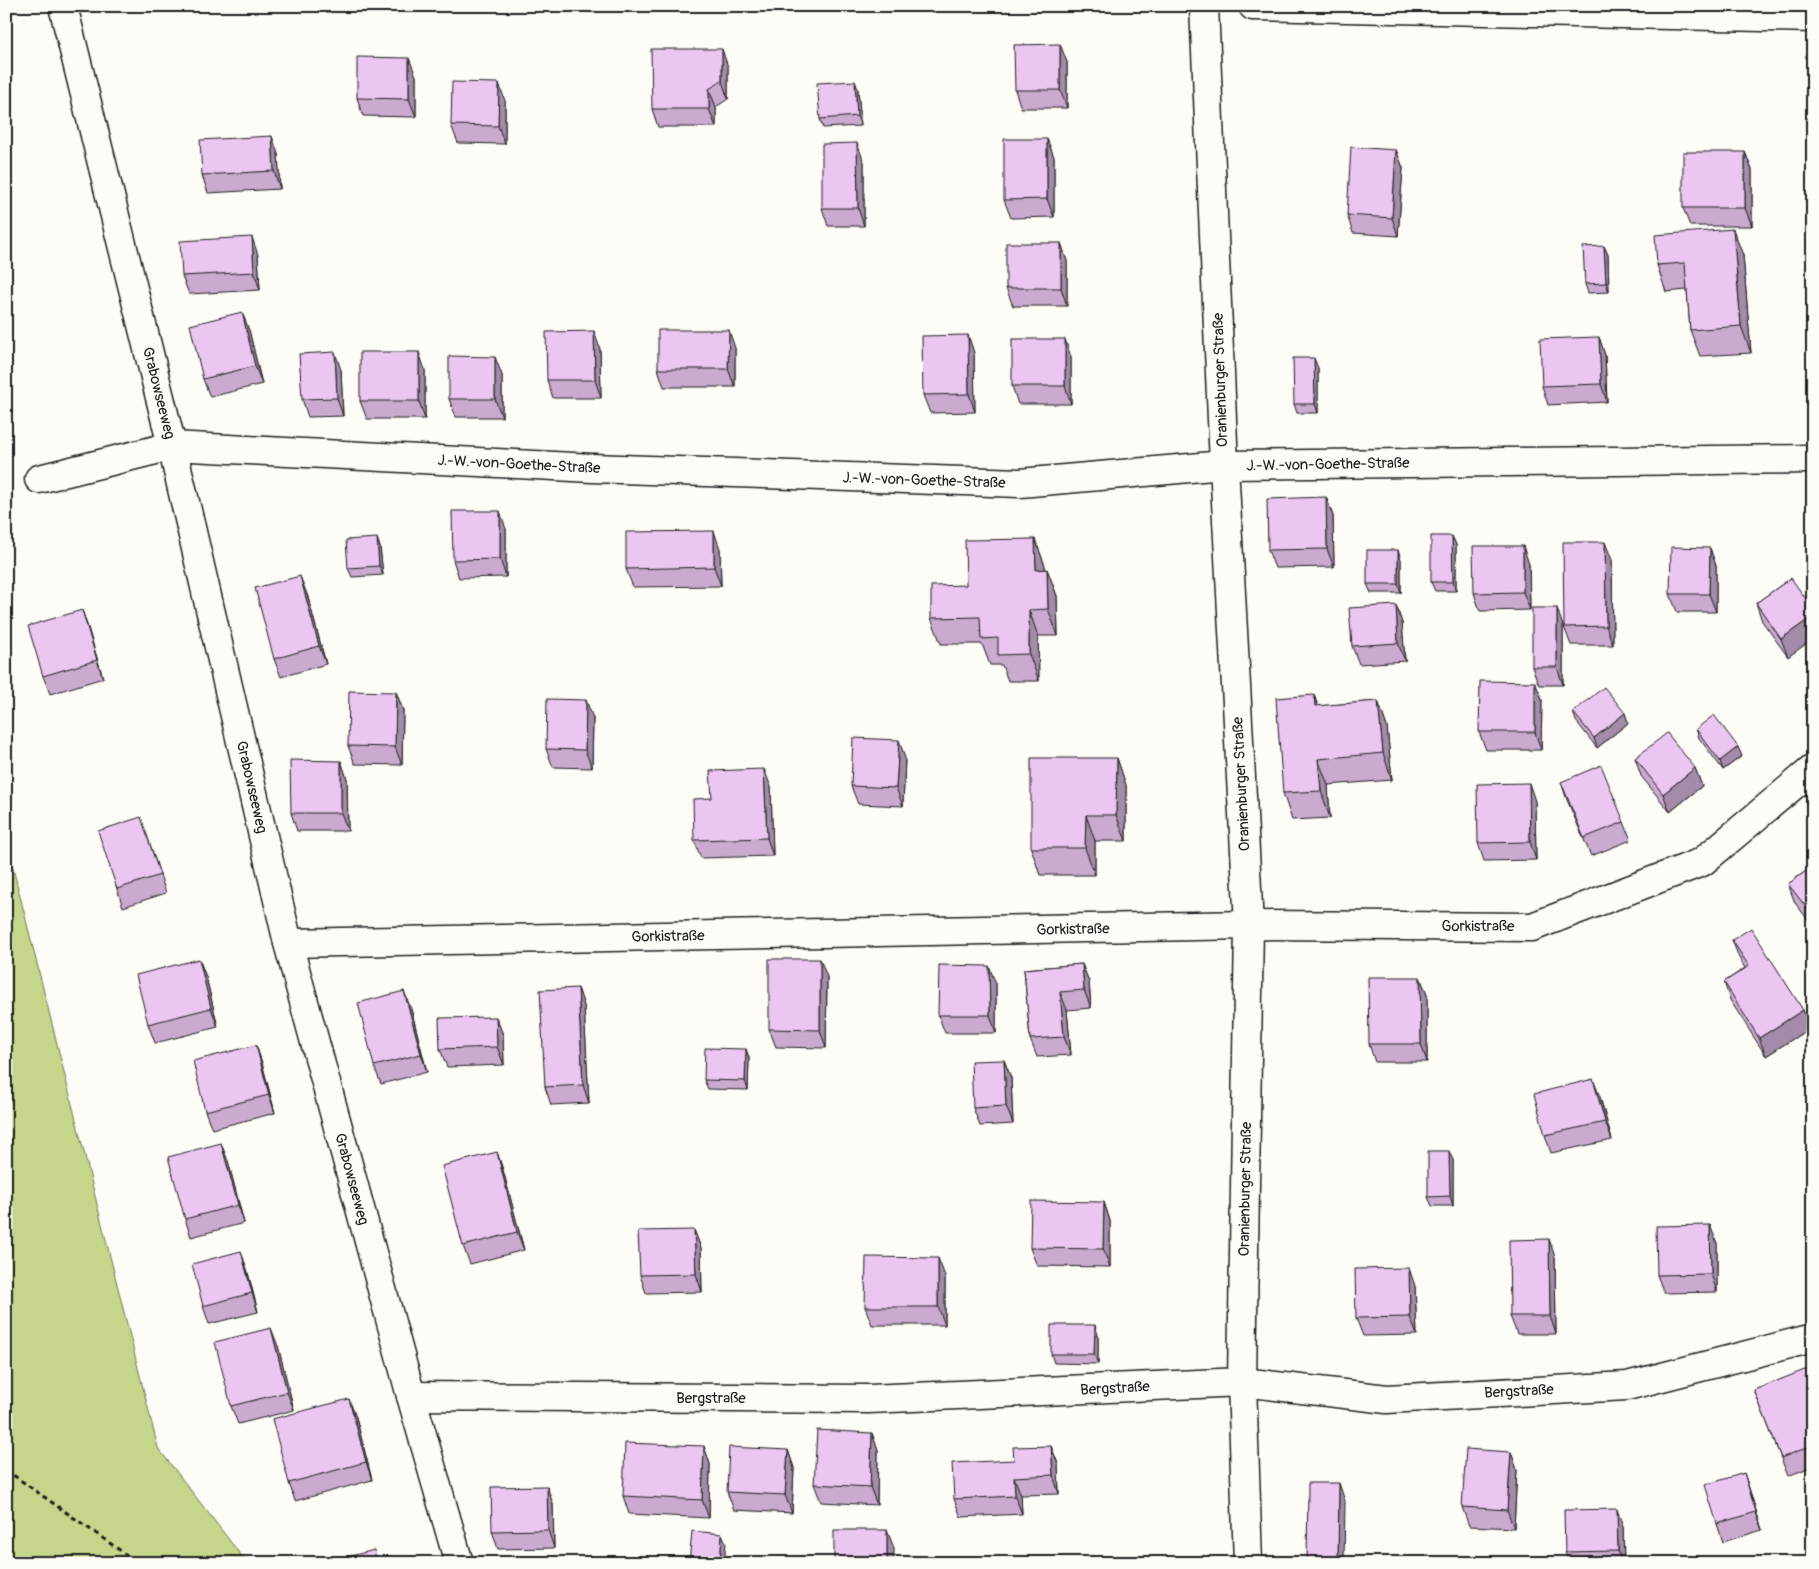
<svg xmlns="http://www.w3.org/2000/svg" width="1819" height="1569" font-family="Pangolin,sans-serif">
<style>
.green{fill:#c5d589;stroke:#707852}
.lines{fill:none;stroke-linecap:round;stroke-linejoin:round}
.minor-casing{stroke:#1c1c1c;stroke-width:31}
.path{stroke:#1c1c1c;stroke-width:3;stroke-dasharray:5 4;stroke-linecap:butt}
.minor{stroke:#fdfcf7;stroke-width:28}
.wall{fill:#caaacf;stroke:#1c1c1c}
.shaded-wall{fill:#a48ba9;stroke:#1c1c1c}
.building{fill:#ebc6f1;stroke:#1c1c1c}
.labels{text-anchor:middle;stroke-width:4;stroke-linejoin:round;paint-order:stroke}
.street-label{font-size:15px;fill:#1c1c1c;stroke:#fdfcf7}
</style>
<rect width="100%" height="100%" fill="#fdfcf7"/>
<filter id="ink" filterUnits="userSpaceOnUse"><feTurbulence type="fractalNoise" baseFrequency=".02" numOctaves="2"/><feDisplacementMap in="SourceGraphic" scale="10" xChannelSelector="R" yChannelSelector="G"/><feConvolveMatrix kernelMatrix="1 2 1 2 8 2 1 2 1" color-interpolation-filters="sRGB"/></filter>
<g filter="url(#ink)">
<path class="green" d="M6 840 158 1448 247 1563H6Z"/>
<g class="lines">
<defs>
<g id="minor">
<path d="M63 6 172 446 288 943 411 1396 459 1563"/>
<path d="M1204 6 1224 465 1249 925 1242 1382 1248 1563"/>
<path d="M1253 6 1813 18"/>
<path d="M39 479 172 446 592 468 1020 483 1224 465 1813 459"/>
<path d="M288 943 1249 925 1532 927 1702 862 1813 769"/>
<path d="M411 1396 869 1399 1242 1382 1387 1399 1627 1386 1813 1338"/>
</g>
</defs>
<use href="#minor" class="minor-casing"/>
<path class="path" d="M6 1470 138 1563"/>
<use href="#minor" class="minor"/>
</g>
<g class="wall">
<path d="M6 50 9 63 6 64Z"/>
<path d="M1067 62V108H1021L1015 90Z"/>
<path d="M728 67V99L716 107V127H658L652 109Z"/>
<path d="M416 76V117L363 116 357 98Z"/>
<path d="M855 81 858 90 861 126 823 128 820 119Z"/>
<path d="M505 101V144L458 143 451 125Z"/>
<path d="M1047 139 1054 157V217L1011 218 1004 200Z"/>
<path d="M1396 150 1403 168 1398 236 1353 233 1347 215Z"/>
<path d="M1745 152 1752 170V226H1690L1683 208Z"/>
<path d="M278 154 280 189 208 193 202 175Z"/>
<path d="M864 162V226H828L822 208Z"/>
<path d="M1061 243 1067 261V306H1013L1006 288Z"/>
<path d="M1604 246 1608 255 1609 292 1588 293 1585 284Z"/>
<path d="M258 255 260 290 189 294 182 276Z"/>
<path d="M1743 255 1751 353 1700 356 1690 330 1687 290 1666 292 1657 265Z"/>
<path d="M249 330 262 384 210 397 203 379Z"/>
<path d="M968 335 974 353 975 412 930 413 923 395Z"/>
<path d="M1599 337 1605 355 1607 402 1548 405 1542 386Z"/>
<path d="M735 348V387H664L658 369Z"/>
<path d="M600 349 601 398H553L547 380Z"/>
<path d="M1071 357V404H1018L1012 386Z"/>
<path d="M1318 368V413H1297L1294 404Z"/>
<path d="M341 370 343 416 308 417 302 399Z"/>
<path d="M425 370V419H367L360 401Z"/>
<path d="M502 375V417H456L449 399Z"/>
<path d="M1326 497 1333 516 1334 567 1275 568 1268 550Z"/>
<path d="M506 529V577L459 578 453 560Z"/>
<path d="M1452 536 1456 545V591H1435L1431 582Z"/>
<path d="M377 538 380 547 383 575 352 577 348 568Z"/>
<path d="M1035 539 1045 566V569H1047L1057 596 1058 636H1038L1039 681H1008L1002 665H990L982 644H941L931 618 966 585Z"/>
<path d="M1710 548 1716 566V612H1677L1670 594Z"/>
<path d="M720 549 721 586 633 587 626 569Z"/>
<path d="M1401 559V593H1371L1367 584Z"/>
<path d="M1612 560 1613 645H1571L1564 627Z"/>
<path d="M1529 564 1530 610 1480 611 1474 593Z"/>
<path d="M1791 578 1788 657 1762 621 1756 603Z"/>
<path d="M307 594 326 664 281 677 274 659Z"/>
<path d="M1396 605 1402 623 1405 661 1359 664 1352 646Z"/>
<path d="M82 610 88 628 103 678 50 694 43 676Z"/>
<path d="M1563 626V685H1539L1532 667Z"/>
<path d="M1535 682 1542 700 1541 750H1486L1479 732Z"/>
<path d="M396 692 403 710 402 765 355 764 348 746Z"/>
<path d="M1314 695 1318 706 1378 701 1387 727 1392 780 1328 785 1330 818 1292 820 1283 793Z"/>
<path d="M1573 712 1625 713 1628 723 1597 748 1576 721Z"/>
<path d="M593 718 592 768 553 767 546 749Z"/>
<path d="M1696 729 1742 756 1723 770 1699 738Z"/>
<path d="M905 758 903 806 858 804 851 786Z"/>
<path d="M1117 758 1126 785V841H1095V875H1040L1031 848Z"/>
<path d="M1635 758 1695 768 1702 786 1670 812 1641 776Z"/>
<path d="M341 761 347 779 348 831H297L291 813Z"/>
<path d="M1561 782 1624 822 1631 840 1591 856 1567 800Z"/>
<path d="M771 787 773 856 701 858 694 840Z"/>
<path d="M1535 801 1536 860 1484 861 1478 843Z"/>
<path d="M147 835 166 893 123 907 117 889Z"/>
<path d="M1813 866V926L1795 903 1788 884Z"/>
<path d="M1732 940 1803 1010 1810 1028 1766 1056 1730 1000 1724 982 1745 968 1739 958Z"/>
<path d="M199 959 206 977 218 1027 155 1043 148 1024Z"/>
<path d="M1082 964 1089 982 1091 1008 1067 1010 1071 1055 1037 1057 1030 1039 1024 969Z"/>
<path d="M827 977 826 1048 776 1047 769 1029Z"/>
<path d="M1420 977 1427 995V1062H1375L1369 1044Z"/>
<path d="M996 984V1033H945L938 1015Z"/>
<path d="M578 988 584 1006 589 1103 551 1105 545 1087Z"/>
<path d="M411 1009 427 1072 381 1084 374 1066Z"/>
<path d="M496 1017 503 1035 504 1065 447 1067 440 1049Z"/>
<path d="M256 1045 262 1063 275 1113 212 1129 205 1111Z"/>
<path d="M746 1049 749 1058 748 1090 708 1089 704 1080Z"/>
<path d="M1004 1060 1011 1078 1013 1124 980 1126 973 1108Z"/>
<path d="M1600 1097 1612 1140 1551 1153 1545 1135Z"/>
<path d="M497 1152 503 1170 524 1250 470 1264 463 1246Z"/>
<path d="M1453 1160V1206H1432L1428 1197Z"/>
<path d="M228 1161 244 1223 191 1237 185 1219Z"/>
<path d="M1104 1202 1110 1221V1267L1037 1266 1030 1248Z"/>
<path d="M694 1230 701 1248 702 1292 646 1293 640 1275Z"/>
<path d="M1717 1243V1292L1664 1293 1657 1275Z"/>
<path d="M1555 1257 1556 1334H1517L1510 1316Z"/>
<path d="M247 1269 258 1312 209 1324 203 1306Z"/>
<path d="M945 1276V1325H872L865 1307Z"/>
<path d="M1415 1286 1417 1335 1363 1336 1356 1318Z"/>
<path d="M1098 1335V1364L1054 1363 1051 1354Z"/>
<path d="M278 1346 294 1410 238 1424 231 1406Z"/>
<path d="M1813 1370V1466L1788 1476 1754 1390Z"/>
<path d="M356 1417 372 1480 295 1501 289 1483Z"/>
<path d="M872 1433 878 1451 877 1505 821 1502 814 1484Z"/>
<path d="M704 1446 710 1464 709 1518 629 1514 623 1496Z"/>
<path d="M1051 1446 1058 1464 1059 1494 1021 1495 1022 1514 961 1517 954 1499 1014 1460Z"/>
<path d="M788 1450 794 1468 792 1513 734 1510 727 1492Z"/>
<path d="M1511 1452 1517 1470 1514 1528 1469 1526 1462 1507Z"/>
<path d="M1744 1473 1762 1530 1723 1542 1717 1524Z"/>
<path d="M553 1504 554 1548 498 1549 492 1531Z"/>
<path d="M1623 1527 1624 1563H1569L1565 1552Z"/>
</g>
<g class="shaded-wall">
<path d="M1060 44 1067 62V108L1060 90Z"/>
<path d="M722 49 728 67V99L722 81Z"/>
<path d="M409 58 416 76V117L409 99Z"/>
<path d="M855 81 858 90 861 126 857 116Z"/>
<path d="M499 83 505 101V144L498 126Z"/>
<path d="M709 89 716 107V127L709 109Z"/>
<path d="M272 136 278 154 280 189 274 171Z"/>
<path d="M1047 139 1054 157V217L1047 199Z"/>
<path d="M857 143 864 162V226L858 208Z"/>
<path d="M1396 150 1403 168 1398 236 1392 218Z"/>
<path d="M1745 152 1752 170V226L1745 208Z"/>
<path d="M1733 229 1743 255 1751 353 1741 326Z"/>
<path d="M252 237 258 255 260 290 254 272Z"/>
<path d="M1061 243 1067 261V306L1061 288Z"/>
<path d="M1604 246 1608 255 1609 292 1606 283Z"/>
<path d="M242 312 249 330 262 384 255 366Z"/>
<path d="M729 330 735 348V387L728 369Z"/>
<path d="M594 331 600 349 601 398 595 380Z"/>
<path d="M968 335 974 353 975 412 969 394Z"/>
<path d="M1599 337 1605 355 1607 402 1601 384Z"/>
<path d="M1065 339 1071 357V404L1065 386Z"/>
<path d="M335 352 341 370 343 416 337 398Z"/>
<path d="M419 352 425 370V419L419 401Z"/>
<path d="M495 357 502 375V417L495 399Z"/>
<path d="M1314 358 1318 368V413L1315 404Z"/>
<path d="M1326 497 1333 516 1334 567 1327 549Z"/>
<path d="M500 511 506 529V577L500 559Z"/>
<path d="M714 531 720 549 721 586 714 567Z"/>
<path d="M1452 536 1456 545V591L1453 582Z"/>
<path d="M377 538 380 547 383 575 379 566Z"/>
<path d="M1035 539 1045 566 1046 596 1036 570Z"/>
<path d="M1605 542 1612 560 1613 645 1606 626Z"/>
<path d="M1523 546 1529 564 1530 610 1523 592Z"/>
<path d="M1710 548 1716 566V612L1709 594Z"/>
<path d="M1398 550 1401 559V593L1398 584Z"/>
<path d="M1047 569 1057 596 1058 636 1048 609Z"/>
<path d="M300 576 307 594 326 664 319 646Z"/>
<path d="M1396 605 1402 623 1405 661 1398 643Z"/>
<path d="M1557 608 1563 626V685L1557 667Z"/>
<path d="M82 610 88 628 103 678 97 660Z"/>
<path d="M1029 610 1038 636 1039 681 1029 654Z"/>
<path d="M1813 616V639L1788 657 1781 639Z"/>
<path d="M1535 682 1542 700 1541 750 1535 732Z"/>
<path d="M396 692 403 710 402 765 395 747Z"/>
<path d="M1314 695 1323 722 1315 706Z"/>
<path d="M586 700 593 718 592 768 585 750Z"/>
<path d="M1378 701 1387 727 1392 780 1383 753Z"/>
<path d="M1625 713 1628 723 1597 748 1594 738Z"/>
<path d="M899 740 905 758 903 806 896 788Z"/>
<path d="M1738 747 1742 756 1723 770 1720 761Z"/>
<path d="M1117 758 1126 785V841L1116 815Z"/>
<path d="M1318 759 1328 785 1330 818 1321 791Z"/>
<path d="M341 761 347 779 348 831 341 813Z"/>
<path d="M1695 768 1702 786 1670 812 1663 794Z"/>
<path d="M764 769 771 787 773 856 767 838Z"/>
<path d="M1529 783 1535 801 1536 860 1530 842Z"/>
<path d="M1086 815 1095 841V875L1085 848Z"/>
<path d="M199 959 206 977 218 1027 211 1008Z"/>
<path d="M820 959 827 977 826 1048 820 1030Z"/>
<path d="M1082 964 1089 982 1091 1008 1084 990Z"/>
<path d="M989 966 996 984V1033L990 1015Z"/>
<path d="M1420 977 1427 995V1062L1421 1044Z"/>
<path d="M578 988 584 1006 589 1103 583 1085Z"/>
<path d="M404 991 411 1009 427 1072 421 1054Z"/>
<path d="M1060 992 1067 1010 1071 1055 1064 1037Z"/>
<path d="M1803 1010 1810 1028 1766 1056 1759 1038Z"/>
<path d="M496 1017 503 1035 504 1065 497 1047Z"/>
<path d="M256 1045 262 1063 275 1113 269 1095Z"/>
<path d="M746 1049 749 1058 748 1090 745 1081Z"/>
<path d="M1004 1060 1011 1078 1013 1124 1006 1106Z"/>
<path d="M1593 1079 1600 1097 1612 1140 1605 1122Z"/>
<path d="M221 1143 228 1161 244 1223 238 1205Z"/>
<path d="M1449 1151 1453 1160V1206L1450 1196Z"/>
<path d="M497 1152 503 1170 524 1250 517 1232Z"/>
<path d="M1104 1202 1110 1221V1267L1103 1249Z"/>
<path d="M1710 1225 1717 1243V1292L1711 1274Z"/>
<path d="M694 1230 701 1248 702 1292 696 1274Z"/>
<path d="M1549 1239 1555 1257 1556 1334 1550 1316Z"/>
<path d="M241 1251 247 1269 258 1312 252 1293Z"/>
<path d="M938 1258 945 1276V1325L938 1307Z"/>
<path d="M1409 1268 1415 1286 1417 1335 1410 1317Z"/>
<path d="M1095 1325 1098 1335V1364L1094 1354Z"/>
<path d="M271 1328 278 1346 294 1410 287 1392Z"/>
<path d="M349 1399 356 1417 372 1480 366 1462Z"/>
<path d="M872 1433 878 1451 877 1505 870 1487Z"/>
<path d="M704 1446 710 1464 709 1518 702 1500Z"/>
<path d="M1051 1446 1058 1464 1059 1494 1053 1475Z"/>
<path d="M788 1450 794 1468 792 1513 785 1495Z"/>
<path d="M1511 1452 1517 1470 1514 1528 1507 1510Z"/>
<path d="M1744 1473 1750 1491 1762 1530 1756 1512Z"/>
<path d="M1014 1477 1021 1495 1022 1514 1015 1496Z"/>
<path d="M1339 1483 1345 1501 1344 1563H1338Z"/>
<path d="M547 1486 553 1504 554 1548 548 1530Z"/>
<path d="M1617 1509 1623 1527 1624 1563H1622L1618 1551Z"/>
<path d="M887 1530 894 1548V1563H887Z"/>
<path d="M722 1534 726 1543 724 1563H720Z"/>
</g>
<g class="building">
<path d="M1060 44V90H1015L1014 45Z"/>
<path d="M651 49H722V81L709 89V109H652Z"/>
<path d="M357 57 409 58V99L357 98Z"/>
<path d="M855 81 857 116 820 119 817 83Z"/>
<path d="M452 82 499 83 498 126 451 125Z"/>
<path d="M272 136 274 171 202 175 200 140Z"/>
<path d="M1004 139H1047V199L1004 200Z"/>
<path d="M857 143 858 208H822V144Z"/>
<path d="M1351 147 1396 150 1392 218 1347 215Z"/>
<rect x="1683" y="152" width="62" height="56"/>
<path d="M1733 229 1741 326 1690 330 1685 263 1657 265 1655 235Z"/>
<path d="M252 237 254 272 182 276 180 241Z"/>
<rect x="1006" y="243" width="55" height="45"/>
<path d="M1604 246 1606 283 1585 284 1583 247Z"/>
<path d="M242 312 255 366 203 379 190 325Z"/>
<path d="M658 330H729L728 369H658Z"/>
<path d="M594 331 595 380H547L546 332Z"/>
<path d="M968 335 969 394 923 395 922 336Z"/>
<path d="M1599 337 1601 384 1542 386 1540 339Z"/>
<rect x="1012" y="339" width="53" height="47"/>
<path d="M335 352 337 398 302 399 299 354Z"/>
<rect x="360" y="352" width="59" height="49"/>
<path d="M449 356 495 357V399H449Z"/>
<path d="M1293 358H1314L1315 404H1294Z"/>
<path d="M1326 497 1327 549 1268 550 1267 499Z"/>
<path d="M452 511H500V559L453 560Z"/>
<path d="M714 531V567L626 569V532Z"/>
<path d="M1431 536H1452L1453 582H1431Z"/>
<path d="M377 538 379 566 348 568 346 540Z"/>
<path d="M1035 539 1036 570 1047 569 1048 609 1029 610V654L998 655V638L981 639 980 617 931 618V586L966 585 965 540Z"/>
<path d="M1563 542H1605L1606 626 1564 627Z"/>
<path d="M1473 546H1523V592L1474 593Z"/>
<path d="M1671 547 1710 548 1709 594H1670Z"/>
<rect x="1367" y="550" width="31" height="34"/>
<path d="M300 576 319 646 274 659 255 588Z"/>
<path d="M1791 578 1813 609V616L1781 639 1756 603Z"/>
<path d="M1396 605 1398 643 1352 646 1349 608Z"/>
<rect x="1532" y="608" width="25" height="59"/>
<path d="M82 610 97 660 43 676 28 626Z"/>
<path d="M1480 681 1535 682V732H1479Z"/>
<path d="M1604 687 1625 713 1594 738 1573 712Z"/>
<path d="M349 691 396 692 395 747 348 746Z"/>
<path d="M1314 695 1315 706 1378 701 1383 753 1318 759 1321 791 1283 793 1276 698Z"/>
<path d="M547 699 586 700 585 750 546 749Z"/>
<path d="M1714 715 1738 747 1720 761 1696 729Z"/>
<path d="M1667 733 1695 768 1663 794 1635 758Z"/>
<path d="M853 738 899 740 896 788 851 786Z"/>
<path d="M1031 758H1117L1116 815H1086L1085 848H1031Z"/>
<path d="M290 760 341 761V813H291Z"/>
<path d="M1601 765 1624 822 1584 838 1561 782Z"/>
<path d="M764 769 767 838 694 840 693 799 712 798 710 771Z"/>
<path d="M1529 783 1530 842 1478 843 1477 784Z"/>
<path d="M141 817 160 875 117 889 98 831Z"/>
<path d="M1813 866V916L1788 884Z"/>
<path d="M1751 928 1803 1010 1759 1038 1724 982 1749 966 1732 940Z"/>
<path d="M199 959 211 1008 148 1024 136 975Z"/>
<path d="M769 959H820V1030L769 1029Z"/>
<path d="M1082 964 1084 990 1060 992 1064 1037 1030 1039 1024 969Z"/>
<path d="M939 965 989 966 990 1015H938Z"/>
<path d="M1368 977H1420L1421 1044H1369Z"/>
<path d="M578 988 583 1085 545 1087 540 990Z"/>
<path d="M404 991 421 1054 374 1066 358 1003Z"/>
<path d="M496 1017 497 1047 440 1049 439 1018Z"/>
<path d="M256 1045 269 1095 205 1111 193 1061Z"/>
<path d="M705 1048 746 1049 745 1081 704 1080Z"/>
<path d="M1004 1060 1006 1106 973 1108 971 1061Z"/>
<path d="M1593 1079 1605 1122 1545 1135 1534 1094Z"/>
<path d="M221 1143 238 1205 185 1219 168 1157Z"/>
<path d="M1428 1151H1449L1450 1196 1428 1197Z"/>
<path d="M497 1152 517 1232 463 1246 442 1166Z"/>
<path d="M1031 1201 1104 1202 1103 1249 1030 1248Z"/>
<path d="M1710 1225 1711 1274 1657 1275 1656 1226Z"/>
<path d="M694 1230 696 1274 640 1275 638 1231Z"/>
<path d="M1549 1239 1550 1316H1510L1509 1240Z"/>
<path d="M241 1251 252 1293 203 1306 192 1264Z"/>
<path d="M866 1257 938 1258V1307H865Z"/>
<path d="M1409 1268 1410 1317 1356 1318 1355 1269Z"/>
<path d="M1051 1325H1095L1094 1354H1051Z"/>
<path d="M271 1328 287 1392 231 1406 215 1342Z"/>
<path d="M1812 1367 1813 1370V1445L1781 1458 1754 1390Z"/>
<path d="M349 1399 366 1462 289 1483 272 1419Z"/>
<path d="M817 1430 872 1433 870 1487 814 1484Z"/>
<path d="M625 1443 704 1446 702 1500 623 1496Z"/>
<path d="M1051 1446 1053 1475 1014 1477 1015 1496 954 1499 952 1463 1014 1460 1013 1447Z"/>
<path d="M729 1447 788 1450 785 1495 727 1492Z"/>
<path d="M1466 1449 1511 1452 1507 1510 1462 1507Z"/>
<path d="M1744 1473 1756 1512 1717 1524 1705 1485Z"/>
<path d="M1308 1483H1339L1338 1563H1307Z"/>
<path d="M547 1486 548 1530 492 1531 491 1487Z"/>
<path d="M1617 1509 1618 1551 1565 1552 1564 1510Z"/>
<rect x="834" y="1530" width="53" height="33"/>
<path d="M692 1531 722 1534 720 1563H689Z"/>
<path d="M374 1550 377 1563H324Z"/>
</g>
</g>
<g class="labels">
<g class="street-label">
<text transform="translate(1220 380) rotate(-92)" y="5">Oranienburger Straße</text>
<text transform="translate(159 393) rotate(76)" y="5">Grabowseeweg</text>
<text transform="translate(519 464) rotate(3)" y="5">J.-W.-von-Goethe-Straße</text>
<text transform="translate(1328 464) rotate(-1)" y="5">J.-W.-von-Goethe-Straße</text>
<text transform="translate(924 480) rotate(2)" y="5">J.-W.-von-Goethe-Straße</text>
<text transform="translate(1241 784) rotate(-93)" y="5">Oranienburger Straße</text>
<text transform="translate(252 787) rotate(77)" y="5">Grabowseeweg</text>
<text x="1478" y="931">Gorkistraße</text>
<text transform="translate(1073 929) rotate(-1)" y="5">Gorkistraße</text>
<text transform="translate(668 936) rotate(-1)" y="5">Gorkistraße</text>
<text transform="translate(352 1179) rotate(75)" y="5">Grabowseeweg</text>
<text transform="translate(1245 1189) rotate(-89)" y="5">Oranienburger Straße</text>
<text transform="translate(1115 1388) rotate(-3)" y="5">Bergstraße</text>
<text transform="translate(1519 1391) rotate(-3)" y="5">Bergstraße</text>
<text x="711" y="1403">Bergstraße</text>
</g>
</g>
<rect width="1819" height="1569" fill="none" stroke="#fdfcf7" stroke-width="25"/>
<rect x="12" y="12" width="1794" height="1544" fill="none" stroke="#1c1c1c" stroke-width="2" filter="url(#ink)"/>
</svg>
